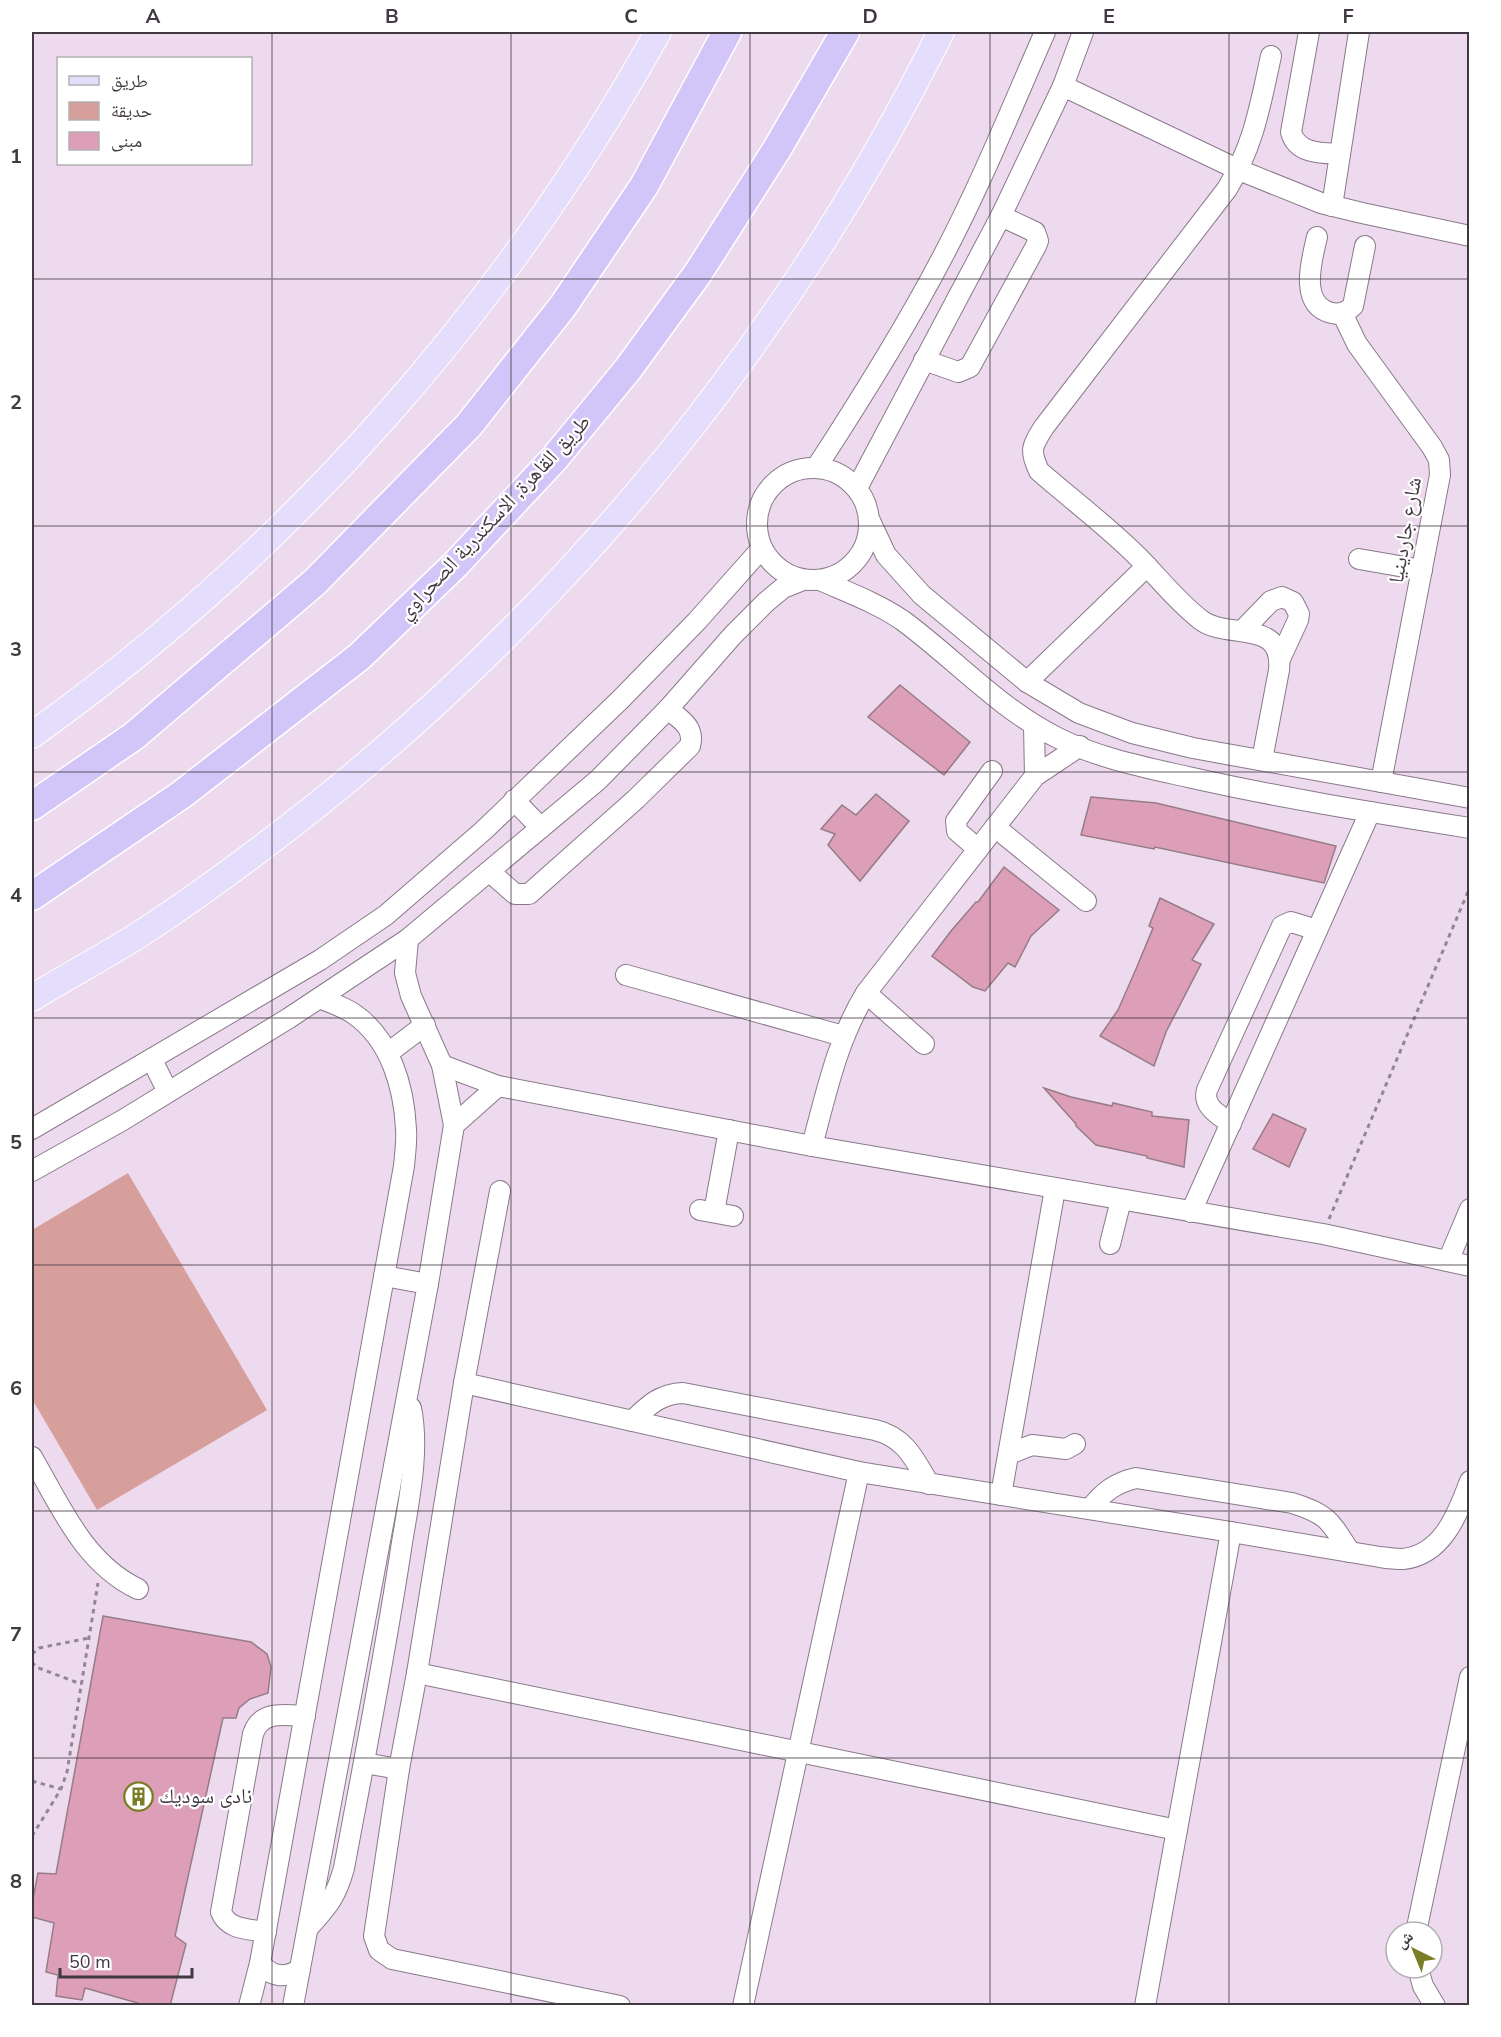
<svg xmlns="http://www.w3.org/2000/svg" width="1501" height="2037" font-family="'Nunito Sans','Noto Naskh Arabic',sans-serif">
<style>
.green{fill:#d79f9c}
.building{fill:#dc9fb7;stroke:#967c85;stroke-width:1.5}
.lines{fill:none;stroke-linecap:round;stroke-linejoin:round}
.minor-casing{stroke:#8a798b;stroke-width:22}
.major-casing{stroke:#fff;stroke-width:28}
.highway-casing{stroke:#fff;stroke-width:31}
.path{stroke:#938694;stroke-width:3;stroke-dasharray:4.5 4.5;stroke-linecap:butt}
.minor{stroke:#fff;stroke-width:20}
.major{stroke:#e4ddfb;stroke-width:26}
.highway{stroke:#d2c6f9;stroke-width:28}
.grid{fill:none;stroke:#413941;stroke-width:1.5;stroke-opacity:0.55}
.labels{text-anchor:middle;stroke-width:4.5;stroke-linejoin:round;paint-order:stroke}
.street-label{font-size:21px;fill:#413941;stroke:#fff}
.poi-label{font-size:21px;fill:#413941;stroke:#fff;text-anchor:start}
.neatline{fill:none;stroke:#413941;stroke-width:2}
.grid-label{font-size:20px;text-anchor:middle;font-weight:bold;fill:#413941}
</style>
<rect width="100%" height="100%" fill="#eedaef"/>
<path class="green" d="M128 1173 267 1410 97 1510 32 1399V1230Z"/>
<g class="building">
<path d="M900 685 970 742 944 775 868 717Z"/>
<path d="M876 794 909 821 860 881 828 845 835 834 821 829 842 805 856 815Z"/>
<path d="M1091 797 1156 803 1336 846 1324 883 1155 847 1154 849 1081 835Z"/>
<path d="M1004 867 1059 910 1031 936 1015 967 1008 963 985 991 973 987 932 956 951 931 976 902H978Z"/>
<path d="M1160 898 1214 924 1192 960 1201 964 1166 1032 1154 1066 1100 1036 1118 1010 1136 969 1153 928 1149 926Z"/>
<path d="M1044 1088 1071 1097 1112 1106 1113 1103 1152 1112V1116L1189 1120 1184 1167 1147 1158V1156L1096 1145 1076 1126V1124Z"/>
<path d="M1273 1114 1306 1129 1289 1167 1253 1149Z"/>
<path d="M103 1616 251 1642 267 1654 271 1667 268 1693 250 1699 239 1708 236 1718H223L175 1936 186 1944 170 2006H148L85 1988 82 2000 56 1996 58 1975 46 1972 54 1923 32 1917V1904L38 1873 56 1874Z"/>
</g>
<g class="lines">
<defs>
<g id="minor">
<path d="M1309 32 1291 132C1297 154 1321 153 1340 154"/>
<path d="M1063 86 1239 170 1321 203 1362 213 1470 236"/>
<path d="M1332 206 1359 32"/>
<path d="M1317 237C1312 259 1298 305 1332 313 1340 315 1347 312 1353 306L1365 246"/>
<path d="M1342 313 1357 344 1432 447 1439 460 1440 475 1381 782"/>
<path d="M924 360 958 372 970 367 1036 246 1038 241 1035 232 1001 216"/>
<circle cx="813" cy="524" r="56"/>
<path d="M816 468C861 399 905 329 943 256 981 184 1012 107 1045 32"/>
<path d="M857 488 1001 216 1063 86 1083 32"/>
<path d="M870 521 886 555 922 595 1027 682 1079 713 1132 733 1193 748 1470 798"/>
<path d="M1359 559 1422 570"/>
<path d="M820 580C847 592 877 603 902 620 954 658 999 709 1058 738 1098 758 1144 767 1188 777 1281 798 1375 813 1470 828"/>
<path d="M1243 630 1271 601 1282 597 1293 602 1299 614 1298 620 1280 659"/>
<path d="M1027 682 1147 566"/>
<path d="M1034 725 1035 776"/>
<path d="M1262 760 1279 670C1284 618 1227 640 1201 620 1176 601 1156 574 1133 552 1103 523 1070 498 1039 471 1029 450 1032 446 1044 427L1227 189C1254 145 1260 106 1271 56"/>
<path d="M514 800 541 828"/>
<path d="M995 827 1086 901"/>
<path d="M978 849 957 831 956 821 992 771"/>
<path d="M490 872 515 894H529L636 799 690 746C695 727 681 720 668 709"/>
<path d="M626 975 843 1036"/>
<path d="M866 993 924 1044"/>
<path d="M388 1053 425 1025"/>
<path d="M152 1060 168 1092"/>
<path d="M442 1065 498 1086 812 1146 1323 1234 1470 1266"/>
<path d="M1231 1124C1220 1115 1202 1107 1207 1090L1282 926 1291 922 1317 930"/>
<path d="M454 1125 498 1086"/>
<path d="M32 1129 320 960 386 915 483 831 620 700 697 621 762 548"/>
<path d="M812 1146C826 1094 837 1040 866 993L1035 776 1080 746"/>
<path d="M32 1171 123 1120 289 1018 408 939 598 780 668 709 733 635 766 602 783 588 803 580"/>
<path d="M500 1191 464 1383 417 1673 399 1769 374 1936 379 1950 392 1959 620 2006"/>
<path d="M700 1210 733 1216"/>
<path d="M714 1212 729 1130"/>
<path d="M1191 1212 1370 812"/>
<path d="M1110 1244 1121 1200"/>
<path d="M1448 1261 1470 1209"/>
<path d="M384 1276 428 1284"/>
<path d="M464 1383 859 1472 1231 1532 1380 1557C1387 1558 1396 1559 1403 1559 1443 1555 1458 1513 1470 1481"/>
<path d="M632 1421C648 1406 659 1394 683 1393L875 1430C905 1437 915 1460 929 1484"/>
<path d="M1009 1454 1032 1445 1066 1449 1075 1444"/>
<path d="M32 1457C61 1507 84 1563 138 1589"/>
<path d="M1001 1495 1055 1189"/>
<path d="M1090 1509C1103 1492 1115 1483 1136 1478L1292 1503C1328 1514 1330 1521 1350 1552"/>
<path d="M417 1673 1177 1830"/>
<path d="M364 1763 399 1769"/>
<path d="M308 1928C328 1906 336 1897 344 1868 364 1761 385 1655 401 1549 408 1504 420 1453 411 1408"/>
<path d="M266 1932C249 1929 228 1930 221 1912L253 1734C261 1710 284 1715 305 1716"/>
<path d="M1416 1932 1470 1677"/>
<path d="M260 1963C271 1977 285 1979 300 1969"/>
<path d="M1418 1968 1423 1986 1435 2006"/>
<path d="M249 2006 260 1963 404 1166C405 1154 407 1141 406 1129 404 1086 390 1039 354 1014 344 1007 331 1003 320 998"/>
<path d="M293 2006 428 1284 454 1125 442 1065 411 996 405 973 408 939"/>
<path d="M743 2006 859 1472"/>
<path d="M1145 2006 1231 1532"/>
</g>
<g id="major">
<path d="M32 735C291 550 503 310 658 32"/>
<path d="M32 998C66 977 102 958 137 936 197 897 255 854 312 809 575 600 791 333 941 32"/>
</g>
<g id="highway">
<path d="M32 806 134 736 315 582 469 425 563 306 644 186 727 32"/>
<path d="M32 896 181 795 359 657 455 565 554 459 628 369 698 273 777 149 845 32"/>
</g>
</defs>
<use href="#minor" class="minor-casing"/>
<use href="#major" class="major-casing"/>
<use href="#highway" class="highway-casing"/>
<g class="path">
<path d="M1329 1219 1470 887"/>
<path d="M32 1654 39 1648 89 1638"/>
<path d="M32 1662 36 1667 81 1684"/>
<path d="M32 1781 61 1789"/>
<path d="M32 1836 61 1789 67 1772 98 1583"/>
</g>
<use href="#minor" class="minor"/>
<use href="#major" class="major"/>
<use href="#highway" class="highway"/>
</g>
<path class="grid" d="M272 32V2006M511 32V2006M750 32V2006M990 32V2006M1229 32V2006M32 279H1470M32 526H1470M32 772H1470M32 1018H1470M32 1265H1470M32 1511H1470M32 1758H1470"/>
<defs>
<symbol id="building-ring" viewBox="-11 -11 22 22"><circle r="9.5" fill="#fff" stroke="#7b7d26" stroke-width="1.5"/><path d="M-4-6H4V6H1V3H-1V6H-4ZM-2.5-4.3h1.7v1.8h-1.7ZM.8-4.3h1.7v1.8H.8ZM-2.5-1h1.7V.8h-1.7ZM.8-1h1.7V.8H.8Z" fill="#7b7d26"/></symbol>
</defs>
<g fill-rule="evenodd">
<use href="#building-ring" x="122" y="1780" width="33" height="33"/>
</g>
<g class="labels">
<g class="street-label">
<text transform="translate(494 517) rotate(-47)" y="7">طريق القاهرة, الاسكندرية الصحراوي</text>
<text transform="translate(1405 530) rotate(-80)" y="7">شارع جاردينيا</text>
</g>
<g class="poi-label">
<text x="159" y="1803">نادى سوديك</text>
</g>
</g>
<rect width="1501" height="2037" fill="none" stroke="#ffffff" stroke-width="66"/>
<rect x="57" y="57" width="195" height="108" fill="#ffffff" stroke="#b3b0b3" stroke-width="1.5"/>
<rect x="69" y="76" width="30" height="9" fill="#e4ddfb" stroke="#b3b0b3" stroke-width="1.5"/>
<text x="111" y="87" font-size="18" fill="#413941">طريق</text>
<rect x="69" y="102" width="30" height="18" fill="#d79f9c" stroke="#b3b0b3" stroke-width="1.5"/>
<text x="111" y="117" font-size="18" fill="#413941">حديقة</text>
<rect x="69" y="132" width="30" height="18" fill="#dc9fb7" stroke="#b3b0b3" stroke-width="1.5"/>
<text x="111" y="147" font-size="18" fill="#413941">مبنى</text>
<g transform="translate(1414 1950) rotate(317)"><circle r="28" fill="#ffffff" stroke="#b3b0b3" stroke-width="1.5"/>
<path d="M0-4.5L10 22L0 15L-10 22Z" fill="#7b7d26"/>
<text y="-9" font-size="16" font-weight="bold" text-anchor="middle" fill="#413941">ش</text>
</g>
<path d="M60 1968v9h132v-9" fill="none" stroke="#413941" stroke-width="3"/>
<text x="69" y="1968" font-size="18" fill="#413941" stroke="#ffffff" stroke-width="4.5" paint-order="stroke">50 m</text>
<rect x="33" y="33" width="1435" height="1971" class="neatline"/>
<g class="grid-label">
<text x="153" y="23">A</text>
<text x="392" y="23">B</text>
<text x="631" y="23">C</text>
<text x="870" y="23">D</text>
<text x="1109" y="23">E</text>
<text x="1348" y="23">F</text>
<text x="16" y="163">1</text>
<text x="16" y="409">2</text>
<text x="16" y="656">3</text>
<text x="16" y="902">4</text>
<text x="16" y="1149">5</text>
<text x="16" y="1395">6</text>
<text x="16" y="1641">7</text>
<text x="16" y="1888">8</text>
</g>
</svg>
